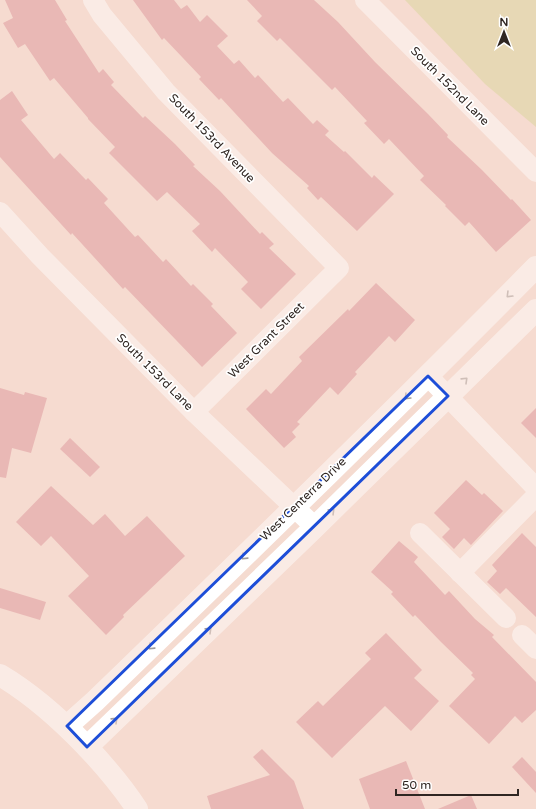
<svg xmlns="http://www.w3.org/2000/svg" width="536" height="809" font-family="'Varela Round',sans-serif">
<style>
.green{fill:#d6d495}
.building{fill:#da8e95}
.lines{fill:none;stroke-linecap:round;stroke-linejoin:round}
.minor{stroke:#fff;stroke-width:20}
.tertiary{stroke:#fff;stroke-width:22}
.oneway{stroke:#a19d9c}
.marked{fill:none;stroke:#1d4ed8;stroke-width:3;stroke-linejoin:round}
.labels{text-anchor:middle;stroke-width:3.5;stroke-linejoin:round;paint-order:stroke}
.street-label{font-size:12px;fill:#2f2622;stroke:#fff}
</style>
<rect width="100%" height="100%" fill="#f5dbd0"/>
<path class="green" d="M405 0H536V127L485 84Z"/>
<g class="building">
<path d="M5 0H55L67 20 65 21 99 73 103 69 114 82 111 85 143 118 145 116 175 144 195 165 193 166 220 191 260 234 262 232 274 244 269 248 296 274 261 309 241 289 248 282 215 248 212 252 192 231 200 224 167 192 157 201 109 153 115 147 88 119V118L54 78 50 81 25 44 18 48 3 23 13 18Z"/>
<path d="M133 0H174L181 9 187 5 200 22 207 15 228 36 217 46 234 64 239 60 255 78 258 75 283 102 288 98 313 124 317 120 329 131 325 135 344 152 345 151 372 178 374 175 394 194 357 231 321 197 318 200 307 188 309 186 272 153 221 98 219 100 199 79 201 77 164 38 162 40Z"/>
<path d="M247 0H314L338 22 375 62 428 114 448 135 447 137 482 170 511 200 512 199 531 220 496 252 469 222 465 226 445 206 446 205 420 180 424 176 389 139 384 144 364 123 367 121 335 87 332 90 280 38 277 41 257 21 262 16Z"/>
<path d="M12 91 28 115 21 120 54 159 60 153 86 180 88 178 108 199 104 203 135 237 138 235 163 262 166 259 191 286 193 284 213 304 211 306 237 333 202 367 125 287 123 289 72 233 71 235 0 157V100Z"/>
<path d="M376 283 415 320 395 342 389 336 355 372 357 374 338 395 330 387 297 422 300 424 292 432 296 437 284 448 246 409 266 389 271 394 302 361 299 357 348 309 349 311Z"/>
<path d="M0 388 24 395 25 392 47 398 31 453 12 448 6 478 0 477Z"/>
<path d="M536 408V438L521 423Z"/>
<path d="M70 438 100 467 90 477 60 449Z"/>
<path d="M466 480 482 495 484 493 503 511 471 545 464 538 454 549 442 537 450 529 434 513Z"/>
<path d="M51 486 93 525 105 514 125 536 147 516 185 556 123 615 124 617 106 635 68 596 89 576 51 536 41 546 16 522Z"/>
<path d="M522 533 536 547V617L506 588 500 594 487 582 497 571 492 565Z"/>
<path d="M399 541 418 557 414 562 445 595 449 591 475 619 494 635 492 637 536 682V710L522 723 515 716 489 744 449 706 475 679 471 675 473 673 441 642 415 615 413 617 391 594 393 592 371 572Z"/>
<path d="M0 588 46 602 40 620 0 608Z"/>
<path d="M386 633 422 670 414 678 439 701 411 731 385 706 332 758 296 722 318 701 323 706 371 659 365 653Z"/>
<path d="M262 749 294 781 304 809H211L207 796 270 775 253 757Z"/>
<path d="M522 757 536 772V793L512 767Z"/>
<path d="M406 761 425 809H370L359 779Z"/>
<path d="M471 795 477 809H438Z"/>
</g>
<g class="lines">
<g class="minor">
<path d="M93 0 102 15 166 92 339 268 194 412"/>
<path d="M365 0 536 172"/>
<path d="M0 212 40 256 194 412 315 527"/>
<path d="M428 376 536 488"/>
<path d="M420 533 506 618"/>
<path d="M460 573 536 496"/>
<path d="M522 635 536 649"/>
</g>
<g class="tertiary">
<path d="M0 675C32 694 59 718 85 745 104 765 122 786 137 809"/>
<path d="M67 726 95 701C243 558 391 414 536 267"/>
<path d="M87 747 315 527 536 310"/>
</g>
</g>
<defs><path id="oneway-chevron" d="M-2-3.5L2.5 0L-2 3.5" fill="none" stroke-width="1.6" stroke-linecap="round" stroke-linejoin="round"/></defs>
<g class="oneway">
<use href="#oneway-chevron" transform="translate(509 295) rotate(135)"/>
<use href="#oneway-chevron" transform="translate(465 380) rotate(-44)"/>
<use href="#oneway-chevron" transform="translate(407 397) rotate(135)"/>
<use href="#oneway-chevron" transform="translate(332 511) rotate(-45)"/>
<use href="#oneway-chevron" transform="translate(244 557) rotate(136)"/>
<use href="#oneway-chevron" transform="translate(209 630) rotate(-44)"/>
<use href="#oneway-chevron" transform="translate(151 647) rotate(136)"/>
<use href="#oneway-chevron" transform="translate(115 720) rotate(-44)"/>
</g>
<path d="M0 0H536V809H0ZM428 376 448 396 87 747 67 726Z" fill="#f5dbd0" fill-opacity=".55" fill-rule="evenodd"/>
<path class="marked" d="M428 376 448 396 87 747 67 726Z"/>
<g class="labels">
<g class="street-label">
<text transform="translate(450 86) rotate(45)" y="4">South 152nd Lane</text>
<text transform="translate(212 138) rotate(46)" y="4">South 153rd Avenue</text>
<text transform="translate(266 340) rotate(-45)" y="4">West Grant Street</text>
<text transform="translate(155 372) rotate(45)" y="4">South 153rd Lane</text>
<text transform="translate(303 499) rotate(-44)" y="4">West Centerra Drive</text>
</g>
</g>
<g transform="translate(504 32)" stroke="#ffffff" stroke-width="3" paint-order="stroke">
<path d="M0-3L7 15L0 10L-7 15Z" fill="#2f2622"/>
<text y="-6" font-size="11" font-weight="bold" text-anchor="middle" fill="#2f2622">N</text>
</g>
<path d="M396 789v6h122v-6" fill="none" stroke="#2f2622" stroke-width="2"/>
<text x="402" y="789" font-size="12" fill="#2f2622" stroke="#ffffff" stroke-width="3" paint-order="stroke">50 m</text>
</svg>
